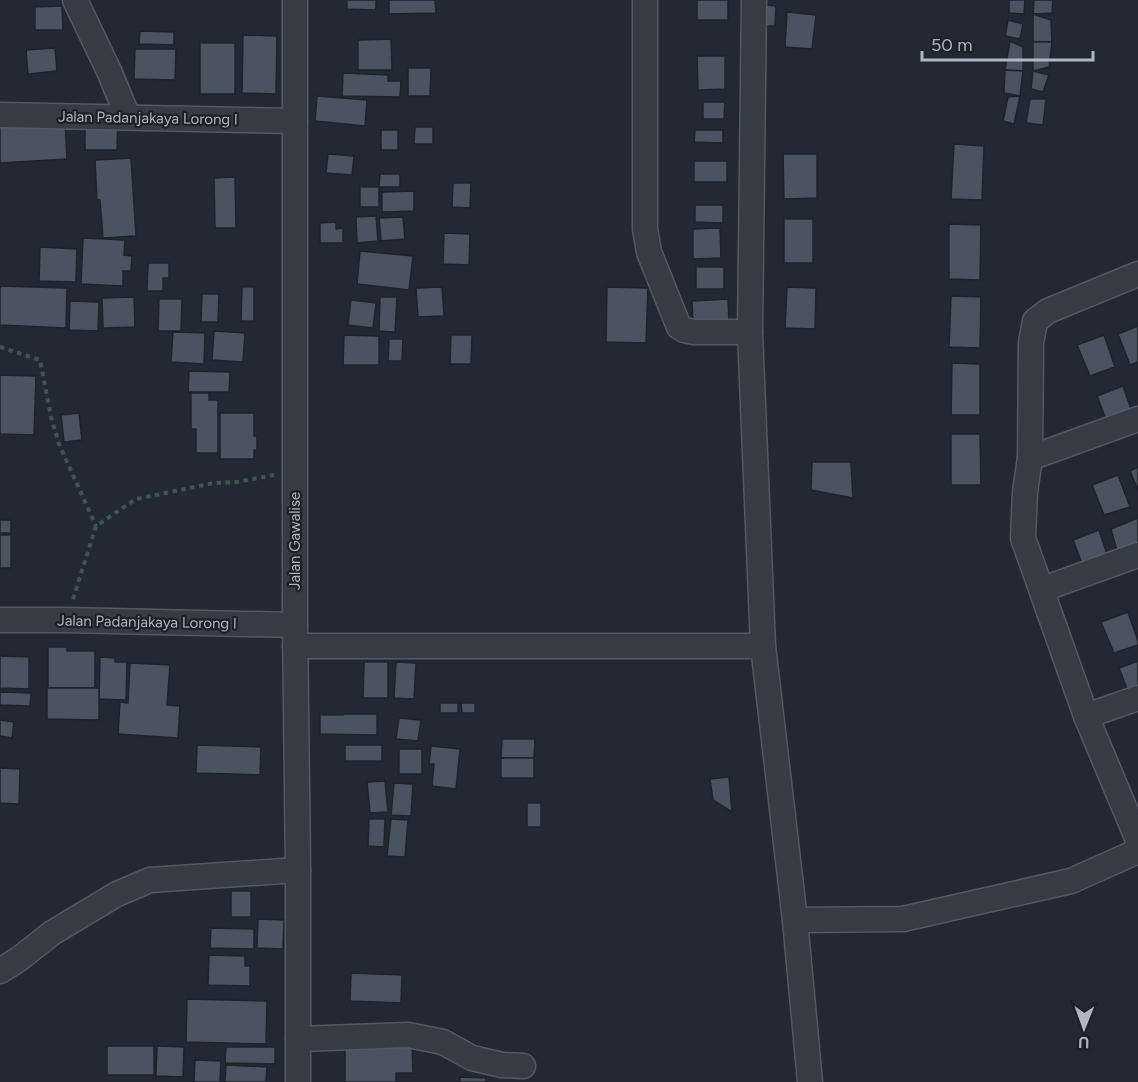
<svg xmlns="http://www.w3.org/2000/svg" width="1138" height="1082" font-family="Figtree,sans-serif">
<style>
.building{fill:#4a5460;stroke:#1c232b;stroke-width:1.5}
.lines{fill:none;stroke-linecap:round;stroke-linejoin:round}
.minor-casing{stroke:#525a63;stroke-width:27}
.path{stroke:#425355;stroke-width:4;stroke-dasharray:4.5 4.5;stroke-linecap:butt}
.minor{stroke:#343c45;stroke-width:24}
.labels{text-anchor:middle;stroke-width:4.5;stroke-linejoin:round;paint-order:stroke}
.street-label{font-size:15px;fill:#aeb7c2;stroke:#1a2129}
</style>
<rect width="100%" height="100%" fill="#212a34"/>
<g class="building">
<path d="M347 0H376V10L347 9Z"/>
<path d="M389 0H435L436 13 389 14Z"/>
<rect x="697" y="0" width="31" height="20"/>
<path d="M1009 0H1025L1024 14 1009 13Z"/>
<path d="M1034 0H1053L1052 13 1033 14Z"/>
<path d="M765 5 776 6 775 26H764Z"/>
<path d="M62 6 63 30H35V7Z"/>
<path d="M787 12 816 15 812 49 785 47Z"/>
<path d="M1033 14 1051 20 1052 42H1033Z"/>
<path d="M1008 20 1023 24 1020 39 1005 36Z"/>
<path d="M140 31 174 32V45L139 44Z"/>
<path d="M243 35 277 36 276 94 242 93Z"/>
<path d="M391 39 392 70H358V40Z"/>
<path d="M1010 41 1023 47V71L1005 70Z"/>
<path d="M1033 42H1052L1049 67 1033 71Z"/>
<rect x="200" y="43" width="35" height="51"/>
<path d="M55 48 57 71 28 74 26 50Z"/>
<path d="M135 49H176L175 80 134 79Z"/>
<path d="M697 56H725V89L698 90Z"/>
<path d="M408 68H431L430 96H408Z"/>
<path d="M1005 70 1023 71 1020 96 1004 93Z"/>
<path d="M1033 71 1049 75 1043 92 1031 89Z"/>
<path d="M343 73 388 75V81H401L400 97 342 96Z"/>
<path d="M317 96 367 100 365 126 315 121Z"/>
<path d="M1020 96 1014 124 1003 121 1008 97Z"/>
<path d="M1030 99H1046L1043 125 1026 123Z"/>
<path d="M703 102H725L724 119H703Z"/>
<path d="M65 119 67 159 0 163V122Z"/>
<path d="M85 121H118L117 150H85Z"/>
<path d="M415 127H433V144H414Z"/>
<rect x="381" y="130" width="17" height="20"/>
<path d="M695 130H723V143L694 142Z"/>
<path d="M954 144 984 146 982 200 951 199Z"/>
<path d="M328 154 354 156 352 175 326 173Z"/>
<path d="M783 154H817V198L784 199Z"/>
<path d="M131 158 136 236 103 238 100 200H97L95 160Z"/>
<rect x="694" y="161" width="33" height="21"/>
<path d="M380 174H400V187H379Z"/>
<path d="M235 177 236 228H215L214 178Z"/>
<path d="M453 183H471L470 208 452 207Z"/>
<rect x="360" y="187" width="19" height="20"/>
<path d="M414 191V211L382 212V192Z"/>
<path d="M695 205H723V223L695 222Z"/>
<path d="M376 216 378 241 357 243 356 217Z"/>
<path d="M403 217 405 239 381 241 379 218Z"/>
<rect x="784" y="219" width="29" height="44"/>
<path d="M336 222V229L343 228V243H320V223Z"/>
<path d="M949 224 981 225 980 280 949 279Z"/>
<path d="M720 228 721 258 693 259V229Z"/>
<path d="M444 233 470 234 469 265 443 264Z"/>
<path d="M83 238 125 240 124 255 132 256 131 271H123V286L81 284Z"/>
<path d="M40 247 77 249 76 282 39 281Z"/>
<path d="M360 251 413 256 409 290 357 284Z"/>
<path d="M148 263H169V278H163V291H147Z"/>
<rect x="696" y="267" width="28" height="22"/>
<path d="M0 286 67 288 66 328 0 325Z"/>
<path d="M242 287H254V321H241Z"/>
<path d="M442 287 444 316 418 317 416 288Z"/>
<path d="M607 287 648 288 646 343 606 342Z"/>
<path d="M787 287 816 288 815 329 785 328Z"/>
<path d="M202 294H219L218 322H201Z"/>
<path d="M951 296 981 297 980 348 949 347Z"/>
<path d="M134 297 135 327 103 328 102 298Z"/>
<path d="M380 297H397L395 332 379 331Z"/>
<path d="M159 299H182L181 331H158Z"/>
<path d="M728 299 729 322 693 324 692 301Z"/>
<path d="M351 300 376 303 373 328 348 325Z"/>
<path d="M70 301 99 302 98 331 69 330Z"/>
<path d="M1138 326V362L1130 365 1118 334Z"/>
<path d="M214 331 245 333 243 362 212 360Z"/>
<path d="M173 332 205 333 204 364 171 362Z"/>
<path d="M344 335 379 336V365H343Z"/>
<path d="M451 335H472L471 364H450Z"/>
<path d="M1104 335 1115 367 1090 376 1077 345Z"/>
<path d="M389 339H403L402 361H388Z"/>
<path d="M952 363 980 364V415H951Z"/>
<path d="M189 371 230 372 229 392H188Z"/>
<path d="M0 375 36 376 34 435 0 434Z"/>
<path d="M1123 386 1134 418 1109 427 1097 396Z"/>
<path d="M191 393H209V400H218V453H196V429H191Z"/>
<path d="M79 413 82 440 64 442 61 415Z"/>
<path d="M220 413H254V436H257V450H254V459H220Z"/>
<path d="M951 434H980L981 485H951Z"/>
<path d="M812 462H851L853 498 811 490Z"/>
<path d="M1138 467V490L1130 471Z"/>
<path d="M1118 475 1130 507 1104 515 1092 485Z"/>
<path d="M1138 518V550L1117 551 1111 529Z"/>
<rect x="0" y="520" width="11" height="13"/>
<path d="M1099 530 1110 563 1085 571 1073 540Z"/>
<rect x="0" y="535" width="11" height="33"/>
<path d="M1128 612 1138 641V645L1114 653 1101 622Z"/>
<path d="M48 647H67V651H95V688H48Z"/>
<path d="M0 656 29 657V689L0 688Z"/>
<path d="M100 657 115 658V662H127L126 700 99 699Z"/>
<path d="M1138 661V697L1131 699 1119 668Z"/>
<path d="M364 662H388V698H363Z"/>
<path d="M396 662 416 663 414 699 394 698Z"/>
<path d="M130 663 170 665 167 705 180 706 178 738 118 734 120 702 128 703Z"/>
<path d="M47 688H99V720L47 719Z"/>
<path d="M0 692 31 693 30 706 0 705Z"/>
<rect x="440" y="703" width="18" height="10"/>
<path d="M461 703H475V713H462Z"/>
<path d="M343 714H377V735L320 734V715H343Z"/>
<path d="M399 718 421 720 418 741 396 739Z"/>
<path d="M0 720 14 722 12 738 0 736Z"/>
<path d="M502 739H535L534 758H501Z"/>
<path d="M197 745 261 747 260 775 196 773Z"/>
<rect x="345" y="745" width="37" height="16"/>
<path d="M431 746 460 749 456 789 432 786 434 764H429Z"/>
<rect x="399" y="749" width="23" height="25"/>
<rect x="501" y="758" width="33" height="20"/>
<path d="M0 768 20 769 19 804 0 803Z"/>
<path d="M729 777 732 812 713 800 710 779Z"/>
<path d="M385 781 388 812 370 813 367 782Z"/>
<path d="M394 783 413 784 411 816 391 815Z"/>
<rect x="527" y="803" width="14" height="24"/>
<path d="M369 819H385L384 847 368 846Z"/>
<path d="M391 819 408 820 405 857 387 856Z"/>
<rect x="231" y="891" width="20" height="26"/>
<path d="M258 919 284 920 283 949 257 948Z"/>
<path d="M211 928 254 929V949L210 948Z"/>
<path d="M209 955 245 956V966H250V986L208 985Z"/>
<path d="M351 973 402 975 401 1003 350 1001Z"/>
<path d="M187 999 267 1001 266 1044 186 1042Z"/>
<path d="M412 1044 413 1073H396V1082H345V1045Z"/>
<rect x="107" y="1046" width="47" height="29"/>
<path d="M157 1046 184 1047 183 1077 156 1076Z"/>
<path d="M226 1047H275V1064L225 1063Z"/>
<path d="M195 1060 221 1061 220 1082H194Z"/>
<path d="M226 1065 267 1067 266 1082H225Z"/>
<path d="M460 1077 486 1078V1082H460Z"/>
</g>
<g class="lines">
<defs>
<g id="minor">
<path d="M75 0 109 71 128 117"/>
<path d="M295 0V625L298 870V1082"/>
<path d="M645 0V229L649 252 679 327 684 330 694 332H750"/>
<path d="M754 0 750 332 763 646 795 920 810 1082"/>
<path d="M0 115 295 121"/>
<path d="M1138 274 1048 311 1035 321 1031 343 1030 458 1025 492 1023 538 1086 716 1138 840"/>
<path d="M1030 458 1138 419"/>
<path d="M1043 589 1138 555"/>
<path d="M0 620H67L295 625"/>
<path d="M295 646H763"/>
<path d="M1086 716 1138 698"/>
<path d="M795 920 903 919 1071 881 1138 851"/>
<path d="M0 971 19 959 52 933 117 894 150 880 298 870"/>
<path d="M298 1039 408 1035 443 1042 472 1058 502 1065 523 1066"/>
</g>
</defs>
<use href="#minor" class="minor-casing"/>
<g class="path">
<path d="M0 347 40 360 51 417 59 444 96 526"/>
<path d="M73 599 96 526 136 499 214 483 237 482 274 475"/>
</g>
<use href="#minor" class="minor"/>
</g>
<g class="labels">
<g class="street-label">
<text transform="translate(148 118) rotate(1)" y="5">Jalan Padanjakaya Lorong I</text>
<text transform="translate(295 541) rotate(-90)" y="5">Jalan Gawalise</text>
<text transform="translate(147 622) rotate(1)" y="5">Jalan Padanjakaya Lorong I</text>
</g>
</g>
<g transform="translate(1084 1028) rotate(181)" stroke="#1a2129" stroke-width="4.5" paint-order="stroke">
<path d="M0-4.5L10 22L0 15L-10 22Z" fill="#aeb7c2"/>
<text y="-9" font-size="16" font-weight="bold" text-anchor="middle" fill="#aeb7c2">U</text>
</g>
<path d="M922 51v9h171v-9" fill="none" stroke="#aeb7c2" stroke-width="3"/>
<text x="931" y="51" font-size="18" fill="#aeb7c2" stroke="#1a2129" stroke-width="4.5" paint-order="stroke">50 m</text>
</svg>
